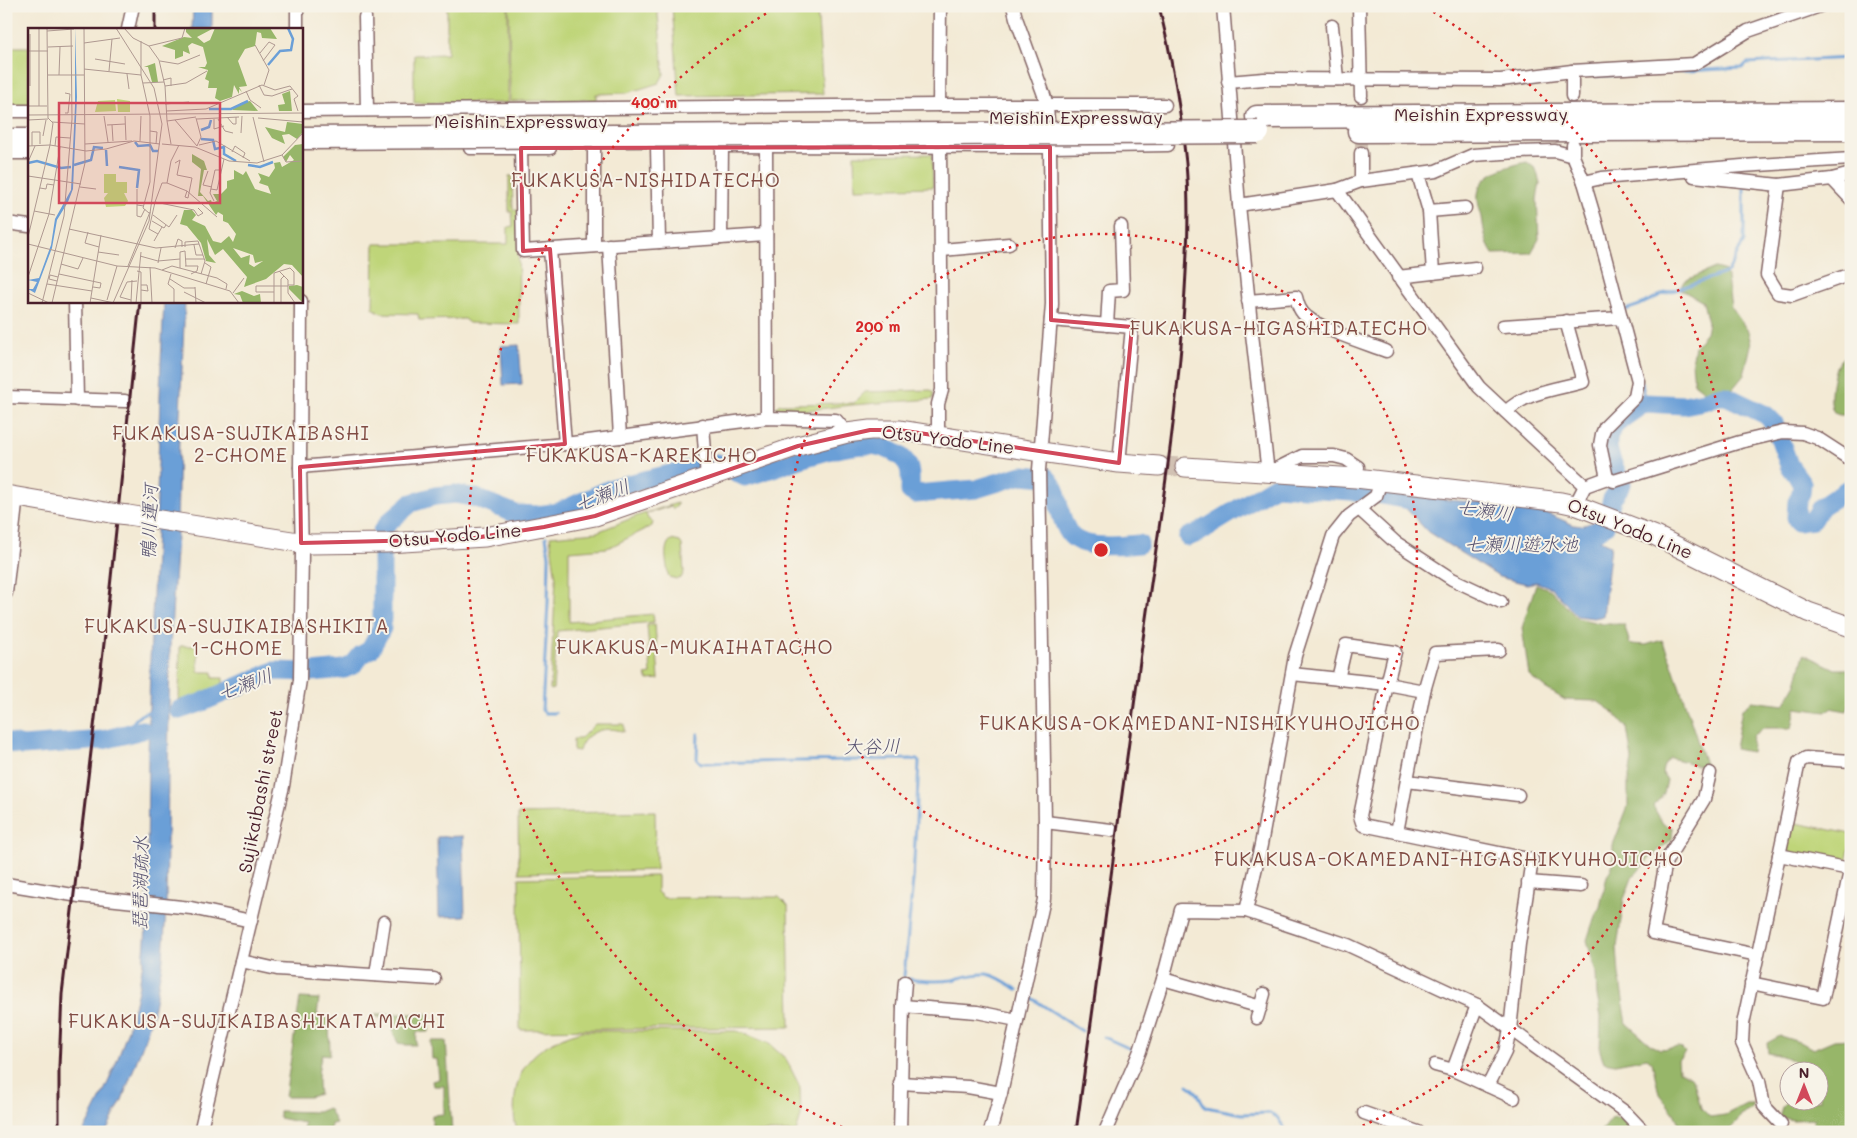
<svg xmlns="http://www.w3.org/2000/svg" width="1857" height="1138" font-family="Mali,'Klee One',sans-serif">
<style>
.green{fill:#bfd579;stroke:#847a52}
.forest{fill:#97b669;stroke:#706a4a}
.water{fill:#6b9fd7;stroke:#5a5f81}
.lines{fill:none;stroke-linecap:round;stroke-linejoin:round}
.stream{stroke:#6b9fd7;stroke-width:3}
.river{stroke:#6b9fd7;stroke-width:19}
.minor-tunnel{stroke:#d1c1b3;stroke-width:12;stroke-dasharray:12 6;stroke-linecap:butt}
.primary-tunnel{stroke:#d1c1b3;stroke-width:19;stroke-dasharray:19 9;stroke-linecap:butt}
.minor-casing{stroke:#856666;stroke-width:15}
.primary-casing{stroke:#856666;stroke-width:21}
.motorway-casing{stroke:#856666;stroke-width:25}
.minor{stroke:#fff;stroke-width:12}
.primary{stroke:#fff;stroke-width:19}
.motorway{stroke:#fff;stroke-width:22}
.rail{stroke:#4a1f2b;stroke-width:3}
.primary-bridge-casing{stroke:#856666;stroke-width:21;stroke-linecap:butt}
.motorway-bridge-casing{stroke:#856666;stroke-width:25;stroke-linecap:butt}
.primary-bridge{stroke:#fff;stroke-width:19}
.motorway-bridge{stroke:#fff;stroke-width:22}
.marked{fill:none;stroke:#d1495b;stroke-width:4;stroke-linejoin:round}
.ring{fill:none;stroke:#d62828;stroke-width:2.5;stroke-dasharray:2.5 5}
.labels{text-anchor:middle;stroke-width:4;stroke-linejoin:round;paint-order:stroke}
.street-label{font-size:18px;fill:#4a1f2b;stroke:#f7f3e8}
.neighbourhood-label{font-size:19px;letter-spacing:1px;fill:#814c44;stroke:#f7f3e8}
.water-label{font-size:19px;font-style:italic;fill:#575270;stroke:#f7f3e8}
.inset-river{fill:none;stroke:#6b9fd7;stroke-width:2.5}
.inset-road{fill:none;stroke:#af9991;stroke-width:1}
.view{fill:#d1495b;fill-opacity:0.15;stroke:#d1495b;stroke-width:2.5}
.inset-edge{fill:none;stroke:#4a1f2b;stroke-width:2.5}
.centre{fill:#d62828;stroke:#f7f3e8;stroke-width:2.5}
.ring-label{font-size:15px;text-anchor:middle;font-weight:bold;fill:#d62828;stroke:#f7f3e8;stroke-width:4;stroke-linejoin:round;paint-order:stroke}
</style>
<rect width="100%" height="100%" fill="#f7f3e8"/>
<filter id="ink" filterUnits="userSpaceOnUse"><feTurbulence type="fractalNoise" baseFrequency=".02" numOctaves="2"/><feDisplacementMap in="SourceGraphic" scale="10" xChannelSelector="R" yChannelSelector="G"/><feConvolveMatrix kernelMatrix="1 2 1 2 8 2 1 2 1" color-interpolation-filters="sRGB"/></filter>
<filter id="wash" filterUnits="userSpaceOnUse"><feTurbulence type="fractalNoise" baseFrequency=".0096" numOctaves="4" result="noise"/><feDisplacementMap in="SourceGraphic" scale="20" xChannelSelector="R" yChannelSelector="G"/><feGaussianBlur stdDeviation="1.12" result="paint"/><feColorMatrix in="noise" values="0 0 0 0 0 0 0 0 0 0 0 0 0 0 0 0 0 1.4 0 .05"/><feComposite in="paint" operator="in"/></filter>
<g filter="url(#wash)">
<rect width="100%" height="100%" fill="#f3ead5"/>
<g class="green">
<path d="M447 6H508V103H414V55L447 54Z"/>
<path d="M509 6H657L664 74 659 83 627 93 596 94V100L510 101Z"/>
<path d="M672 6H817L823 94 679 96Z"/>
<rect x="6" y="47" width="23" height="59"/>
<path d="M932 154 933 187 855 189 854 155Z"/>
<path d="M509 176H512L513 209 518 210 519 324 469 323 464 319 419 320 418 314 381 313 373 308 374 244H508V227L513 226 512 212H509Z"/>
<path d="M931 390 934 394 933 399 852 405 781 413 776 407 780 404 854 403 865 392Z"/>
<path d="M677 503V506L673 509 671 506 646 514 648 519 653 522 652 526 612 546 607 548 569 551V622L653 614 654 622 557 631 553 689 551 690 550 689 556 579 550 536 597 532 637 516Z"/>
<path d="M671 540 680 542 682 545 684 572 681 578 677 579 669 577 668 574C667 564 662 547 671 540Z"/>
<path d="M647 625H655L659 679 648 680 645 675 651 674Z"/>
<path d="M180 646H198V672H213V678H223V686L191 700H179Z"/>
<path d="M595 724H624V732C607 725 584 731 579 751L573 750V739H580Z"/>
<path d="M655 811 656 870 519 873 518 814Z"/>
<path d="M1791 822 1851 834V842L1846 861 1840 864 1790 853 1785 847Z"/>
<path d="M657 876V892L664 898 779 897 788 906 790 1027 520 1030 519 878Z"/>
<path d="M582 1031H737L768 1043 786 1059 800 1087 801 1116 796 1132H518C513 1121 514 1109 515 1097 519 1057 547 1041 582 1031Z"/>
</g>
<g class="forest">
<path d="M1527 162 1536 169 1540 183 1537 199 1539 239 1531 253 1493 254C1485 242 1484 231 1482 217 1480 210 1477 201 1478 194 1481 172 1509 166 1527 162Z"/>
<path d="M1715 268 1726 271 1731 307 1748 331 1751 345 1744 375 1730 392 1708 394 1694 383 1692 363 1695 346 1706 333 1708 323 1703 302 1680 289 1684 281Z"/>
<path d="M1851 352V413L1848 415C1843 415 1837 416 1834 412 1827 404 1833 370 1839 362 1841 358 1847 355 1851 352Z"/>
<path d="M1536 584 1551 590 1577 618 1603 624H1624L1630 644 1646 645 1662 640 1671 661 1706 767C1693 765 1683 760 1670 758L1664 765 1662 772 1667 780 1664 794 1653 806 1663 824 1673 828 1672 839 1650 858 1632 878 1624 899 1617 947 1619 975 1627 1024 1651 1045 1660 1049 1680 1047 1685 1052 1678 1060 1679 1071 1691 1077 1694 1082 1701 1108 1710 1117 1725 1115 1746 1104H1753L1750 1110 1741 1115 1737 1122 1727 1132H1683L1674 1113 1659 1094 1652 1062 1647 1058 1615 1064 1604 1062 1600 1051 1601 1017 1597 995 1596 973 1587 940 1595 916 1600 907 1607 876 1613 865V845L1628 806V782L1632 759 1627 728 1613 712 1597 701 1565 700 1545 688 1529 675 1522 628Z"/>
<path d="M1804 654 1835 669H1851V701L1847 711 1830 708 1826 712 1796 708 1792 728H1763L1753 736 1751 752 1735 749 1742 709 1752 701 1784 705 1796 684Z"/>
<path d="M300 998 319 999 317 1015 329 1017 330 1055 322 1054C318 1068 317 1080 319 1094L310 1097H285Z"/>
<path d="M375 1014H428L429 1032H417L416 1045H406L398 1043 393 1032V1020L377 1017Z"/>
<path d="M1780 1036 1802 1043 1813 1049 1834 1040 1851 1039V1132H1803L1812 1128 1814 1119 1793 1120 1779 1117 1782 1107 1789 1100H1820V1070H1798V1066C1789 1057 1781 1055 1768 1053L1767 1043Z"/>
<path d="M431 1041H446L452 1132H440V1129H432V1115L444 1114V1086H433L432 1081 439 1079 437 1059H432Z"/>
<path d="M328 1108 336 1123 331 1124V1132H303L304 1123 279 1118V1111L318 1112Z"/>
<path d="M1613 1117 1626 1118 1639 1132H1601Z"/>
<path d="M1516 1123H1531L1543 1132H1497Z"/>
</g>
<g class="water">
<path d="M193 6H212V29H192Z"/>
<path d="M164 301H185L179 437 177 535 170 648 166 909 163 959 153 1012 146 1036 122 1100 106 1132H83C113 1079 135 1021 143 961 147 929 147 895 147 863 148 815 147 767 149 719L147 711 149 709 150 659 156 532 161 361Z"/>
<path d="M519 345 522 384 503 385 501 346Z"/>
<path d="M1402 491 1423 498 1532 507 1574 525 1581 526 1591 523 1596 538 1611 545 1603 616 1594 618 1577 616 1552 588 1536 582 1527 584 1499 577 1428 532 1400 502Z"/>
<path d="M463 836 465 916 439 917 437 837Z"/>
</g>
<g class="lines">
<g class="stream">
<path d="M1593 76 1742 68 1747 63 1851 58"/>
<path d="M1625 310 1640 305 1663 294 1728 272 1744 241V185"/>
<path d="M1642 383 1645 399 1644 403"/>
<path d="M546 537 549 556 548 603 542 710 545 713H555"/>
<path d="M125 734C132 724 138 712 151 712"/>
<path d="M698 734 697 759 701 763 911 759 917 760 919 762 913 880 904 976"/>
<path d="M909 979C924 981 938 982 952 980 964 977 974 973 987 974 998 976 1009 984 1018 990"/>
<path d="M1030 997 1082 1031"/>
<path d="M1104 1037 1135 1051"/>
<path d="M1188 1085C1202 1094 1198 1099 1206 1107L1242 1114 1270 1113 1277 1117 1287 1132"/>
</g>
<g class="river">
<path d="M1570 536H1586L1605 526 1612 499 1622 484C1615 467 1600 445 1613 428 1620 418 1634 412 1644 403L1684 405 1704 401 1718 396H1726L1766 415 1774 423 1789 465 1802 483 1801 493 1797 502 1796 517 1798 522 1813 520 1821 507 1846 490 1851 489"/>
<path d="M1188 537 1200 532 1275 486 1366 492 1425 503"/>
<path d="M179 710 200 703 274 671 311 672 344 669 353 665 361 655 370 650 382 628V531L389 522 411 503 435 496 455 494 476 498 516 514 539 515 559 512 615 487 717 463 745 477C779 467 833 445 867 445 881 445 904 453 909 468 911 474 910 484 910 491L915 494 976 489 1022 475 1046 477C1058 489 1056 496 1060 511 1062 518 1065 527 1069 533 1080 550 1121 546 1139 544"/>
<path d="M6 742 23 746 103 740 142 730"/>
</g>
</g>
</g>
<g filter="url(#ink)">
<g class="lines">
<path class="minor-tunnel" d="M1361 153V96"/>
<path class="primary-tunnel" d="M1159 466 1185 467"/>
<defs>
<g id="minor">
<path d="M297 6V29"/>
<path d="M1223 6 1239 205 1337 190 1361 181 1436 171 1473 155 1518 152 1555 151 1573 156"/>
<path d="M1359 6 1361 96"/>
<path d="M365 17 367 110"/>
<path d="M1332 26 1337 79"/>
<path d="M128 29 133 6"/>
<path d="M1572 71V96"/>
<path d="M1228 82 1264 79 1501 80 1572 71 1694 64 1748 31 1820 6"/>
<path d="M939 105 940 6"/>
<path d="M6 111H29"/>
<path d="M301 111 939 105H1165"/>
<path d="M1573 145V156L1584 182 1595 219 1638 381 1635 397 1605 427 1602 434 1600 445 1607 478"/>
<path d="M728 146 1050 147 1168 145"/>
<path d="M657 147 659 242"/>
<path d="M766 147 767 418"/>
<path d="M470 148H550"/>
<path d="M521 148 523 251 766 235"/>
<path d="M6 153H29"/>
<path d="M1361 153V181"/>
<path d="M1418 174 1429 211 1433 273"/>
<path d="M1694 176 1779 185 1832 179 1851 174"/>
<path d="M1832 179 1851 199"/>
<path d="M1584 182 1602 178 1742 166 1851 159"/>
<path d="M1779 185 1767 275 1778 293 1792 295 1851 274"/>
<path d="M1337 190 1479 387 1585 486"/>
<path d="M1239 205 1252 334 1268 473 1302 456H1334L1346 459 1358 467 1356 478"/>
<path d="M1429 211 1465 208"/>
<path d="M6 223 29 226"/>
<path d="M721 238 722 146"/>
<path d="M609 245 620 437"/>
<path d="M594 246V147"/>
<path d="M550 249 565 444"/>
<path d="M942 250 1009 244"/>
<path d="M1398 277 1475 268"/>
<path d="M75 301 77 400"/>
<path d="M1248 301 1296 297C1298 305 1300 312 1307 317 1322 330 1365 343 1386 351"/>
<path d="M1051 320 1132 327 1119 463"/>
<path d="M1107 325 1109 291 1123 290 1121 226"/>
<path d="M1503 326 1620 318"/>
<path d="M6 397 125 401"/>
<path d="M1506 412C1525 392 1557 389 1583 382L1566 321"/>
<path d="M703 425 707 478"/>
<path d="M938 435V404L942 390 940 147"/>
<path d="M300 467 565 444 767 418 836 420 847 433"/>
<path d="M1575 505 1585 486 1607 478 1614 481 1740 442 1783 432 1803 433 1817 438 1851 460"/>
<path d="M1359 509 1395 542 1452 579 1501 602"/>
<path d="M6 593 16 504"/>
<path d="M1292 674 1387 684 1424 691"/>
<path d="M1338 679 1346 645 1395 652 1387 684 1360 816 1363 825 1532 860 1519 944 1510 1030 1505 1052 1488 1086 1453 1070 1477 1005"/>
<path d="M1710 773 1704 799 1666 861 1653 933 1757 955"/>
<path d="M1407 781 1518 795"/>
<path d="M1045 822 1111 830"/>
<path d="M1397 832 1424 691 1435 653 1499 650"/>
<path d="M1779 855 1850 869"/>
<path d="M1528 882 1581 886"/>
<path d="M6 884 79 896 191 908 251 921"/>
<path d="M1246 911 1348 945 1477 1005 1625 1112 1644 1132"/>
<path d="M241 961 277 969 434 979"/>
<path d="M376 975 384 922"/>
<path d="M1163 979 1261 1007"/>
<path d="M1751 983 1823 998 1851 866"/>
<path d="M903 1006 977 1012 1017 1020"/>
<path d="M1257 1018 1264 994"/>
<path d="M1435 1065 1453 1070"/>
<path d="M900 1083 968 1087 1001 1093"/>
<path d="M1488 1086 1514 1098"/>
<path d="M1364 1113 1418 1132"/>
<path d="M1781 1124 1764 1106 1759 1081 1742 1043 1743 1024 1799 762 1806 758 1851 761"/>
<path d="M200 1132 283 786 300 680 302 553 300 467 301 301"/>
<path d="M900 1132 903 1006 905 982"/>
<path d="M990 1132 1001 1093 1044 899 1045 822 1039 470 1052 304 1050 151 1047 106 1044 95 1016 18 1013 6"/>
<path d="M1105 1132 1140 1051 1163 979 1181 910 1246 911 1261 845 1295 656 1333 536 1349 516 1376 496 1381 481"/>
</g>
<g id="primary">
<path d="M1185 467 1356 478 1561 502 1575 505 1656 536 1808 612 1851 627"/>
<path d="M6 495 111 513"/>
<path d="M128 515 311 544 387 543 485 537 595 516 798 446 847 433 870 430H899L1041 452 1119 463 1159 466"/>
</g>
<g id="motorway">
<path d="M1257 117 1851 113"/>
<path d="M1359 131 1851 129"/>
<path d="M6 140H29"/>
</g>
</defs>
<use href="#minor" class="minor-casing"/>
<use href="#primary" class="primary-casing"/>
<use href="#motorway" class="motorway-casing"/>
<use href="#minor" class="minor"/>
<use href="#primary" class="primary"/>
<use href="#motorway" class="motorway"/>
<g class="rail">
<path d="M155 6V29"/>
<path d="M59 1132V1067L62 994 105 635 140 301"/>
<path d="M1076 1132C1099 970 1119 807 1142 646 1158 532 1177 420 1184 306 1187 259 1190 211 1186 163 1181 110 1172 58 1159 6"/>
</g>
<defs>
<path id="primary-bridge" d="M111 513 128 515"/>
<path id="motorway-bridge" d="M301 138 1258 132"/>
</defs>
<use href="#primary-bridge" class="primary-bridge-casing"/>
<use href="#motorway-bridge" class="motorway-bridge-casing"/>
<use href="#primary-bridge" class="primary-bridge"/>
<use href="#motorway-bridge" class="motorway-bridge"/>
</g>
</g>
<path class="marked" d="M1050 147 1051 320 1132 327 1119 463 899 430H870L798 446 595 516 544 527 468 539 301 543 300 467 565 444 550 249 523 251 521 148Z"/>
<g class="ring">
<circle cx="1101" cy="550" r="316"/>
<path d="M849 1130A632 632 0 0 1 775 8M1427 8A632 632 0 0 1 1353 1130"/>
</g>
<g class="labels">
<g class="street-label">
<text x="1481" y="121">Meishin Expressway</text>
<text x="1076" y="124">Meishin Expressway</text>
<text x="521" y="128">Meishin Expressway</text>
<text transform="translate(948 440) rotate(7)" y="6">Otsu Yodo Line</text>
<text transform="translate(1630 529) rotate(22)" y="6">Otsu Yodo Line</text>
<text transform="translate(455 536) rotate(-5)" y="6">Otsu Yodo Line</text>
<text transform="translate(261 791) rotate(-79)" y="6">Sujikaibashi street</text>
</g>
<g class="neighbourhood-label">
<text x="646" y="187">FUKAKUSA-NISHIDATECHO</text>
<text x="1279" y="335">FUKAKUSA-HIGASHIDATECHO</text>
<text x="241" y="440">FUKAKUSA-SUJIKAIBASHI<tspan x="241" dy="22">2-CHOME</tspan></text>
<text x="642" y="462">FUKAKUSA-KAREKICHO</text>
<text x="237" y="633">FUKAKUSA-SUJIKAIBASHIKITA<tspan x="237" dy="22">1-CHOME</tspan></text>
<text x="695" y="654">FUKAKUSA-MUKAIHATACHO</text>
<text x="1200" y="730">FUKAKUSA-OKAMEDANI-NISHIKYUHOJICHO</text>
<text x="1449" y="866">FUKAKUSA-OKAMEDANI-HIGASHIKYUHOJICHO</text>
<text x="257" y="1028">FUKAKUSA-SUJIKAIBASHIKATAMACHI</text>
</g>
<g class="water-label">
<text transform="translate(602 495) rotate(-21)" y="7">七瀬川</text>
<text transform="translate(1485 510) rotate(8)" y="7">七瀬川</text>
<text transform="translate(149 522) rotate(-88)" y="7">鴨川運河</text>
<text x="1521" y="551">七瀬川遊水池</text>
<text transform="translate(245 684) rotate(-20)" y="7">七瀬川</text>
<text transform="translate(872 746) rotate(-1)" y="7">大谷川</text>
<text transform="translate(140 883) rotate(-89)" y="7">琵琶湖疏水</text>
</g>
</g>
<g transform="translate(28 28)">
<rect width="275" height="275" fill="#f3ead5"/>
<path d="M89 71 102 73V84H90ZM87 72 88 83 67 84 70 73ZM76 146H88V154H99V165H96L100 173 97 178 78 179 76 170 80 165H76Z" fill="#bfd579"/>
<path d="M158 0H186L169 9 176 15 182 12 187 0H242L249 11 234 10 233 5 229 4 227 18 217 21 210 33 219 58 211 59 214 64 211 61V66L206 57 204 69 192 73 187 70 189 60H180L181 53 177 51 180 42 170 39H177L179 35 175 19 164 15 160 18 162 26 155 23V28L147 31V22L134 18 156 9 164 10 158 4ZM127 35 130 54H124L120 39H116ZM262 63 264 83H251L250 77 257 76 254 66ZM222 73 230 83 204 82 213 75ZM259 94 275 96V104L269 111 261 106 254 107 257 116 244 110 237 99 257 104ZM275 116V249L264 237 256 236 238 251 216 259 219 249 195 221 187 227 179 211 181 227 188 235 178 233 173 215 159 198 152 196 156 182H164L168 187 164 192 177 198 185 213 193 215 201 208 205 214 208 206 200 195 195 193V187L190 184 188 187 175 168H170L173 141 164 134V126L176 133 179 142H176L172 164 180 173 183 172 184 175 189 173 185 166H193L199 160V153L206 151V142L215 147 218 143 227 161 243 166 240 158 231 155 233 151 230 145 241 149 247 140 246 135 252 134 254 139 266 132 262 127 258 134 255 129 267 117ZM205 220 225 227 227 235 235 233 226 239 221 236 222 227 213 230ZM269 257 275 259V275L261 261V258ZM214 263 226 268 232 266 233 275H215L212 267 206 266Z" fill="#97b669" fill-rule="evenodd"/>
<path d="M47 0 49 69 45 161 40 174 29 192 24 220 7 265 0 261H5L9 254 0 252 11 250 23 217 27 191 43 162 47 78Z" fill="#6b9fd7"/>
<path class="inset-river" d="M240 37 252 23 263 22 265 11 260 0M181 81H203L220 73M173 102 181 99 183 92M173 111 185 112 187 121 196 119V126L208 133M107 114 110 118 122 117 125 123H130M78 122 79 138M0 135 9 133 33 140 43 139M46 137 63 132 66 119 75 120M220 137 232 139 245 134M91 139 111 142 109 160"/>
<path class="inset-road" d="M96 0 105 10 121 18 131 32 137 58 139 93 168 89M19 3 46 1M2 6V58M113 13V47M56 15 92 10M227 17 241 42 236 57M121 18 154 10 157 0M20 19 45 18M0 23H20M232 25 241 14 247 17 235 33M67 31 97 36M132 33 150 36 172 27M56 41 113 47 122 88V154L115 180 121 185M81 43 84 11M99 46 101 61M20 47H56M31 47 32 19M135 52 143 50V58M115 55 136 54M231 57 236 67 244 68 264 61M137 58 158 55 179 43M218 63 222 72 233 80M37 65 42 66 40 85H37M137 76 161 74M0 78H19M11 78V0M138 83 178 81 234 57 247 62 262 58 270 68 266 71 270 83M0 87 275 85M76 88 80 114M97 88 98 112M199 89 205 96H208V89M225 89 236 134M168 90 173 109 169 118M230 90 275 94M169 91 211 89M186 91V101L196 98M190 91 197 103 205 105M0 92 20 91M147 92 169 118M139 93 143 116M24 94 57 96M79 97 97 96M84 97 85 113M122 103 129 104 128 116M213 105 214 88M15 108 18 92M112 113 113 88M57 116 104 113M134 116 167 119 201 133 229 135 254 127 275 105M171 117 188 113 222 133M0 118 22 117 25 95 20 90 19 0M4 118V104H12V116M27 118 28 109 42 110M204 124 207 118 217 125 215 130M254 127 258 134 275 133M0 134 7 118M147 135 152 132 149 147 164 150 160 170 157 169 159 163M180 143 175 157 184 159M0 148 53 156M139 155 159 163 189 189M52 159 68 161M12 160 18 161 19 156 26 157M183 161 189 162 196 131M186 173 182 165 187 142H194M127 174 166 182 170 188 175 185 170 180M109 177V161M116 178 109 177V188L113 189 117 181M6 183 27 187M125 187 141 199 149 187M124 193 136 200 138 197M41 201 128 220 171 216M60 204 57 215 71 219M130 206 121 201 127 174 134 155H139L143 133 151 117M0 209 22 117 58 123 78 121 106 113 132 116M126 213 134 199M0 216 89 238 127 240 202 263 211 275M166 217 168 227H175M157 219V214L170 213 177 233 173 246M147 220 150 211 154 213V219M70 224 91 227M112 228 130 233 152 231M157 231H176M130 235 133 220M177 235 183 239 178 256M33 236 50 241 55 230M100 238 122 184M157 238H170L169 243 163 246M122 239 124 275M152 240V224L157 223 158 238M134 242 144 238 189 250 199 256 198 261M109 243 113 244V275M251 243 260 252V265L267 275M31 246 73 255 72 260 65 259M143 246 140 256 146 261V275M0 249 21 186 32 119M142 251 156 260H167M29 253 21 251 22 247 30 249M19 256 64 263M167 259 168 275M113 262 120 263 119 257H113M156 264 178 275M246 264H228V258H260M0 265 21 275M205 265 216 250M63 270 86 275M79 272 89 238M103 272 92 269 99 254 109 253M103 274 104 252M14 275 36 188 44 91 43 0M24 275 57 135 56 0M62 275 73 207M85 275 121 193 134 96 126 60 88 0M108 275 113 224M246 275V245L262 240 266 244V257H260M253 275V251L256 248"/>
<path class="view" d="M31 75H192V175H31Z"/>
<rect width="275" height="275" class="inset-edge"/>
</g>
<circle cx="1101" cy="550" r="8" class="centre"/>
<g class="ring-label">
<text x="654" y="108">400 m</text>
<text x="878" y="332">200 m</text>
</g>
<rect width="1857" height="1138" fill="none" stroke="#f7f3e8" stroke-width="25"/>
<g transform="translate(1804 1086)"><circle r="24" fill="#f7f3e8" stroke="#b29e9c"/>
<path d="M0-4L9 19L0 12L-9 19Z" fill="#d1495b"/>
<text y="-8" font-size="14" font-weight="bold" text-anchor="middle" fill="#4a1f2b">N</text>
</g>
</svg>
